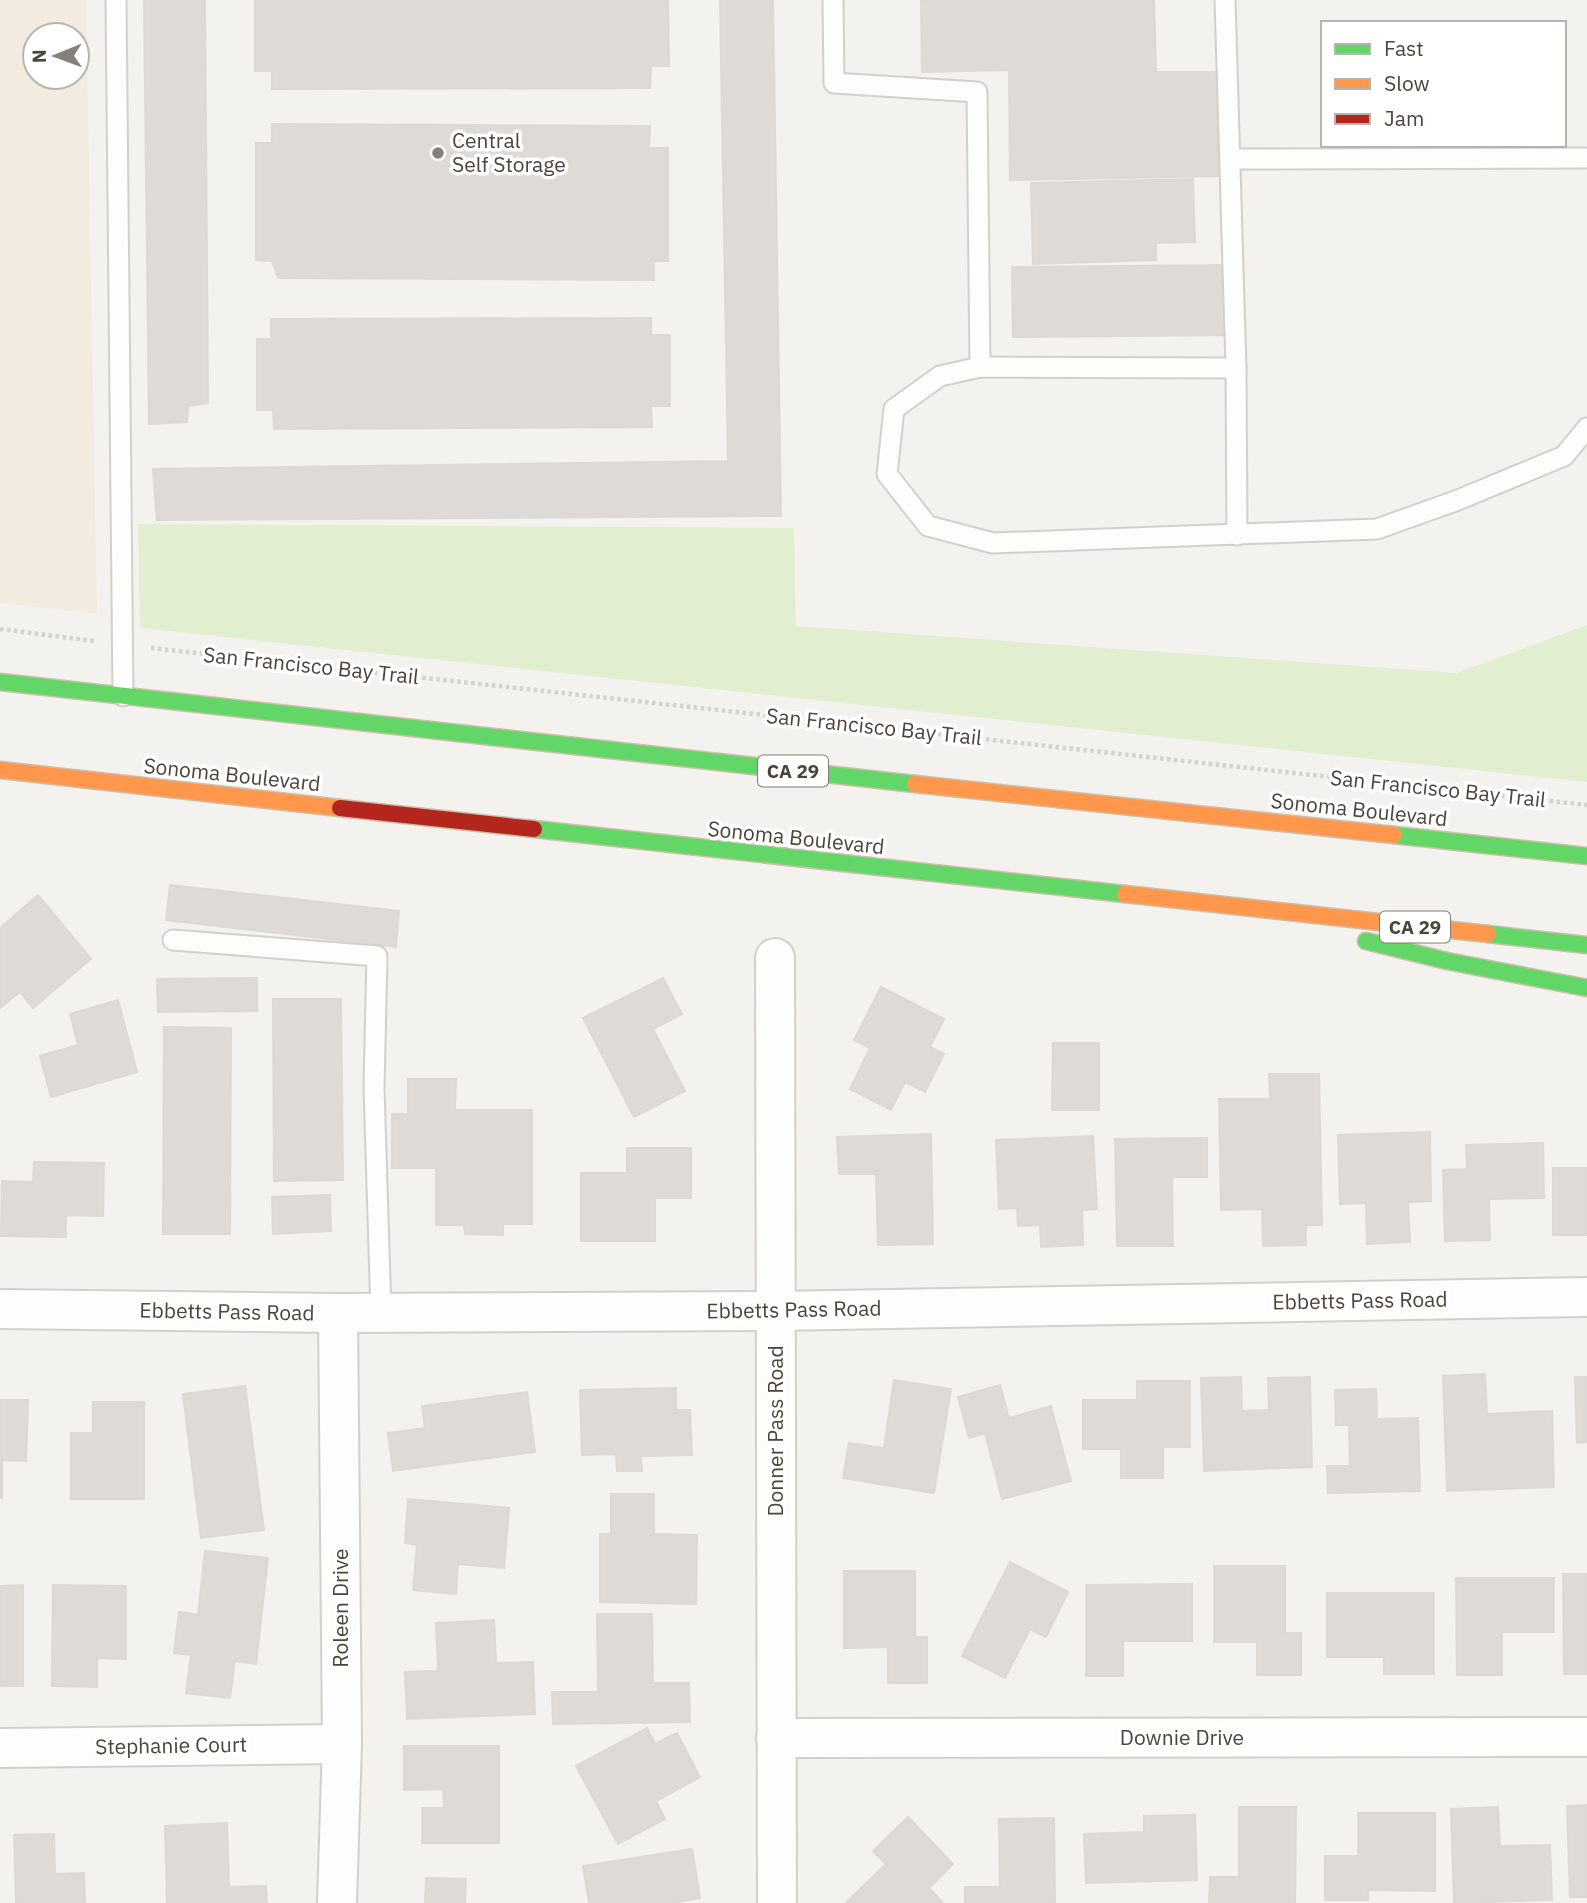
<svg xmlns="http://www.w3.org/2000/svg" width="1587" height="1903" font-family="'IBM Plex Sans',sans-serif">
<style>
.commercial{fill:#f3ebdf;fill-rule:evenodd}
.green{fill:#e1eecf}
.building{fill:#dedbd6;stroke:#dcd9d4;stroke-width:2}
.lines{fill:none;stroke-linecap:round;stroke-linejoin:round}
.lane-casing{stroke:#d2d0cb;stroke-width:23}
.street-casing{stroke:#d2d0cb;stroke-width:42}
.fast-casing{stroke:#ccbfa9;stroke-width:19}
.slow-casing{stroke:#ccbfa9;stroke-width:19}
.jam-casing{stroke:#ccbfa9;stroke-width:19}
.path{stroke:#d3d2cc;stroke-width:4.5;stroke-dasharray:3.5 3.5;stroke-linecap:butt}
.lane{stroke:#fdfdfc;stroke-width:19}
.street{stroke:#fdfdfc;stroke-width:38}
.fast{stroke:#63d668;stroke-width:16}
.slow{stroke:#ff974d;stroke-width:16}
.jam{stroke:#b3261e;stroke-width:16}
.poi-dot{fill:#868178;stroke:#fff;stroke-width:2.5}
.labels{text-anchor:middle;stroke-width:7;stroke-linejoin:round;paint-order:stroke}
.shield{fill:#fff;stroke:#817c74;stroke-width:2}
.shield-label{font-size:19px;font-weight:bold;fill:#4b4439}
.poi-label{font-size:21px;fill:#4b4439;stroke:#fff;text-anchor:start}
.street-label{font-size:21px;fill:#4b4439;stroke:#fff}
</style>
<rect width="100%" height="100%" fill="#f4f2ee"/>
<path class="commercial" d="M0 0H86L97 614 0 603ZM35 35H77V77H35Z"/>
<path class="green" d="M138 524 794 528 796 626 1457 673 1587 625V782L140 628Z"/>
<g class="building">
<path d="M144 0H205L208 403 188 406 187 422 149 424Z"/>
<path d="M255 0H668L669 66H651L650 88 272 89V71H255Z"/>
<path d="M720 0H773L781 516 157 520 153 469 728 461Z"/>
<path d="M921 0H1154L1156 72H1217L1218 176 1010 180 1009 70 922 72Z"/>
<path d="M272 124 650 126 649 148H668V261H654V280L278 278 272 261 256 260V143H272Z"/>
<path d="M1193 179 1195 242 1156 243V260L1033 264 1031 183Z"/>
<path d="M1227 265 1229 335 1013 337 1012 267Z"/>
<path d="M651 318V335H670V406H651L652 427 274 429 273 410H257V339H271V319Z"/>
<path d="M170 885 399 911 396 947 166 920Z"/>
<path d="M38 895 91 959 33 1008 20 992 0 1008V928Z"/>
<path d="M257 978V1011L158 1012 157 979Z"/>
<path d="M663 978 682 1014 653 1029 685 1091 634 1117 583 1018Z"/>
<path d="M881 987 944 1019 930 1047 944 1054 925 1092 905 1082 891 1110 850 1089 870 1048 854 1040Z"/>
<path d="M273 999H341L343 1180 274 1181Z"/>
<path d="M118 1000 137 1072 51 1097 40 1056 78 1045 70 1014Z"/>
<path d="M164 1027 231 1028 230 1234H163Z"/>
<path d="M1053 1043H1099V1110H1052Z"/>
<path d="M1269 1074H1319L1322 1225H1306V1245L1263 1246 1262 1209 1221 1210 1219 1099H1270Z"/>
<path d="M408 1079H456L455 1110H532V1224H503V1235L465 1234 464 1225H436V1168H392V1114H408Z"/>
<path d="M1430 1132 1431 1201 1408 1202 1410 1242 1367 1244 1366 1203 1340 1204 1338 1135Z"/>
<path d="M931 1134 933 1244 878 1245 876 1174H839L837 1137Z"/>
<path d="M1093 1136 1097 1209 1082 1210 1083 1245 1041 1247 1040 1225 1018 1226 1017 1208 999 1209 996 1140Z"/>
<path d="M1207 1138V1177H1172L1173 1246H1117L1115 1139Z"/>
<path d="M1543 1143 1544 1198 1489 1199 1490 1240 1445 1241 1443 1170 1467 1169 1466 1145Z"/>
<path d="M627 1148H691V1198H655V1241H581V1173H627Z"/>
<path d="M34 1162 104 1163 103 1216 66 1215V1237L1 1236 2 1181 33 1182Z"/>
<rect x="1553" y="1168" width="34" height="67"/>
<path d="M330 1195 331 1231 273 1234 272 1197Z"/>
<path d="M1485 1374 1487 1414 1552 1411 1554 1487 1447 1491 1443 1376Z"/>
<path d="M1241 1377 1242 1411 1269 1410 1268 1378 1310 1377 1312 1467 1204 1471 1201 1378Z"/>
<path d="M1575 1377H1587V1442L1577 1443Z"/>
<path d="M894 1380 951 1389 934 1493 843 1478 849 1443 884 1448Z"/>
<path d="M1137 1381H1190V1447H1163V1478H1121V1449H1083V1400H1137Z"/>
<path d="M1000 1385 1009 1418 1051 1406 1071 1481 1002 1499 985 1433 969 1438 958 1397Z"/>
<path d="M245 1386 264 1530 201 1538 183 1394Z"/>
<path d="M676 1388V1410H690L692 1455 641 1456 642 1471H617L616 1454 582 1455 580 1390Z"/>
<path d="M1376 1389 1377 1419 1418 1418 1420 1491 1328 1493 1327 1466H1350L1349 1425H1336L1335 1390Z"/>
<path d="M527 1392 535 1452 393 1471 388 1433 425 1428 422 1406Z"/>
<path d="M0 1400H28L26 1461 2 1460V1498H0Z"/>
<path d="M93 1402H144V1499H71V1433H93Z"/>
<path d="M611 1494H654V1534L697 1535 696 1604 600 1602V1534H611Z"/>
<path d="M408 1499 509 1508 504 1568 458 1564 456 1594 413 1590 417 1545 405 1543Z"/>
<path d="M205 1551 268 1558 256 1664 235 1661 230 1698 186 1693 191 1655 174 1653 179 1612 198 1615Z"/>
<path d="M1010 1562 1068 1592 1046 1637 1030 1629 1005 1678 962 1656Z"/>
<path d="M1214 1566H1285V1633H1301V1675H1257V1642H1214Z"/>
<path d="M844 1571H915V1637H927V1683H888V1647L844 1648Z"/>
<path d="M1563 1574H1587V1674H1564Z"/>
<path d="M1456 1578H1554V1632H1502V1675H1457Z"/>
<path d="M1192 1584V1641H1123V1676H1086V1585Z"/>
<path d="M23 1585V1686H0V1586Z"/>
<path d="M53 1585 126 1586V1659L97 1658V1687L52 1686Z"/>
<path d="M1327 1593H1434V1674H1384V1657H1327Z"/>
<path d="M597 1614H652L653 1683H689L690 1722 553 1724 552 1692H598Z"/>
<path d="M494 1620 496 1663 533 1662 535 1714 407 1719 405 1672 438 1671 436 1623Z"/>
<path d="M647 1728 655 1744 677 1733 700 1777 656 1801 665 1819 618 1844 576 1766Z"/>
<path d="M404 1746H499V1843H422V1808H444L443 1789 404 1790Z"/>
<path d="M1587 1805V1897H1570L1567 1806Z"/>
<path d="M1239 1807H1296L1295 1903H1209L1210 1877H1239Z"/>
<path d="M1498 1807 1500 1846 1550 1845 1552 1900 1454 1903 1451 1809Z"/>
<path d="M1358 1813H1435V1891L1368 1890V1900H1325V1856H1358Z"/>
<path d="M1195 1815 1197 1880 1086 1883 1084 1834 1144 1832V1816Z"/>
<path d="M908 1817 953 1864 929 1888 943 1903H846L886 1864 873 1851Z"/>
<path d="M1054 1818 1055 1903H965V1887H1000L999 1819Z"/>
<path d="M227 1823 229 1887 266 1886 267 1903H167L165 1826Z"/>
<path d="M54 1834 55 1874 84 1873 85 1903H16L14 1835Z"/>
<path d="M692 1849 700 1898 672 1903H589L583 1866Z"/>
<path d="M426 1878 466 1879 465 1903H425Z"/>
</g>
<g class="lines">
<defs>
<g id="lane">
<path d="M116 0 123 696"/>
<path d="M833 0 834 83 977 92 980 367"/>
<path d="M1225 0 1236 368 1237 535"/>
<path d="M1230 159 1587 158"/>
<path d="M1236 368 980 367 940 376 894 409 887 474 928 526 993 543 1377 529 1458 500 1564 456 1587 428"/>
<path d="M173 940 377 956 374 1088 381 1313"/>
</g>
<g id="street">
<path d="M775 958 777 1903"/>
<path d="M0 1309 338 1313 776 1311 1587 1297"/>
<path d="M776 1738 1587 1737"/>
<path d="M0 1748 342 1744"/>
<path d="M337 1903 342 1744 338 1313"/>
</g>
<g id="fast">
<path d="M0 682 915 784"/>
<path d="M534 829 1125 894"/>
<path d="M1394 835 1587 856"/>
<path d="M1488 934 1587 945"/>
<path d="M1366 941 1447 961 1587 988"/>
</g>
<g id="slow">
<path d="M0 770 340 808"/>
<path d="M915 784 1394 835"/>
<path d="M1125 894 1488 934"/>
</g>
<path id="jam" d="M340 808 534 829"/>
</defs>
<use href="#lane" class="lane-casing"/>
<use href="#street" class="street-casing"/>
<use href="#fast" class="fast-casing"/>
<use href="#slow" class="slow-casing"/>
<use href="#jam" class="jam-casing"/>
<g class="path">
<path d="M0 629 94 641"/>
<path d="M151 648 1587 805"/>
</g>
<use href="#lane" class="lane"/>
<use href="#street" class="street"/>
<use href="#fast" class="fast"/>
<use href="#slow" class="slow"/>
<use href="#jam" class="jam"/>
</g>
<circle class="poi-dot" cx="438" cy="153" r="7"/>
<g class="labels">
<g class="shield">
<rect x="758" y="755.5" width="70" height="31" rx="5"/>
<rect x="1380" y="911.5" width="70" height="31" rx="5"/>
</g>
<g class="shield-label">
<text x="793" y="778">CA 29</text>
<text x="1415" y="934">CA 29</text>
</g>
<g class="poi-label">
<text x="452" y="148">Central<tspan x="452" dy="24">Self Storage</tspan></text>
</g>
<g class="street-label">
<text transform="translate(311 666) rotate(6)" y="7">San Francisco Bay Trail</text>
<text transform="translate(874 727) rotate(6)" y="7">San Francisco Bay Trail</text>
<text transform="translate(232 775) rotate(6)" y="7">Sonoma Boulevard</text>
<text transform="translate(1438 789) rotate(6)" y="7">San Francisco Bay Trail</text>
<text transform="translate(1359 810) rotate(6)" y="7">Sonoma Boulevard</text>
<text transform="translate(796 838) rotate(6)" y="7">Sonoma Boulevard</text>
<text transform="translate(1360 1301) rotate(-1)" y="7">Ebbetts Pass Road</text>
<text transform="translate(794 1310) rotate(-1)" y="7">Ebbetts Pass Road</text>
<text transform="translate(227 1312) rotate(1)" y="7">Ebbetts Pass Road</text>
<text transform="translate(776 1431) rotate(-90)" y="7">Donner Pass Road</text>
<text transform="translate(341 1608) rotate(-90)" y="7">Roleen Drive</text>
<text x="1182" y="1745">Downie Drive</text>
<text transform="translate(171 1746) rotate(-1)" y="7">Stephanie Court</text>
</g>
</g>
<rect x="1321" y="21" width="245" height="126" fill="#ffffff" stroke="#b7b4b0" stroke-width="2"/>
<rect x="1335" y="44" width="35" height="10" fill="#63d668" stroke="#b7b4b0" stroke-width="2"/>
<text x="1384" y="56" font-size="21" fill="#4b4439">Fast</text>
<rect x="1335" y="79" width="35" height="10" fill="#ff974d" stroke="#b7b4b0" stroke-width="2"/>
<text x="1384" y="91" font-size="21" fill="#4b4439">Slow</text>
<rect x="1335" y="114" width="35" height="10" fill="#b3261e" stroke="#b7b4b0" stroke-width="2"/>
<text x="1384" y="126" font-size="21" fill="#4b4439">Jam</text>
<g transform="translate(56 56) rotate(269)"><circle r="33" fill="#ffffff" stroke="#b7b4b0" stroke-width="2"/>
<path d="M0-5L12 26L0 18L-12 26Z" fill="#868178"/>
<text y="-10" font-size="19" font-weight="bold" text-anchor="middle" fill="#4b4439">N</text>
</g>
</svg>
